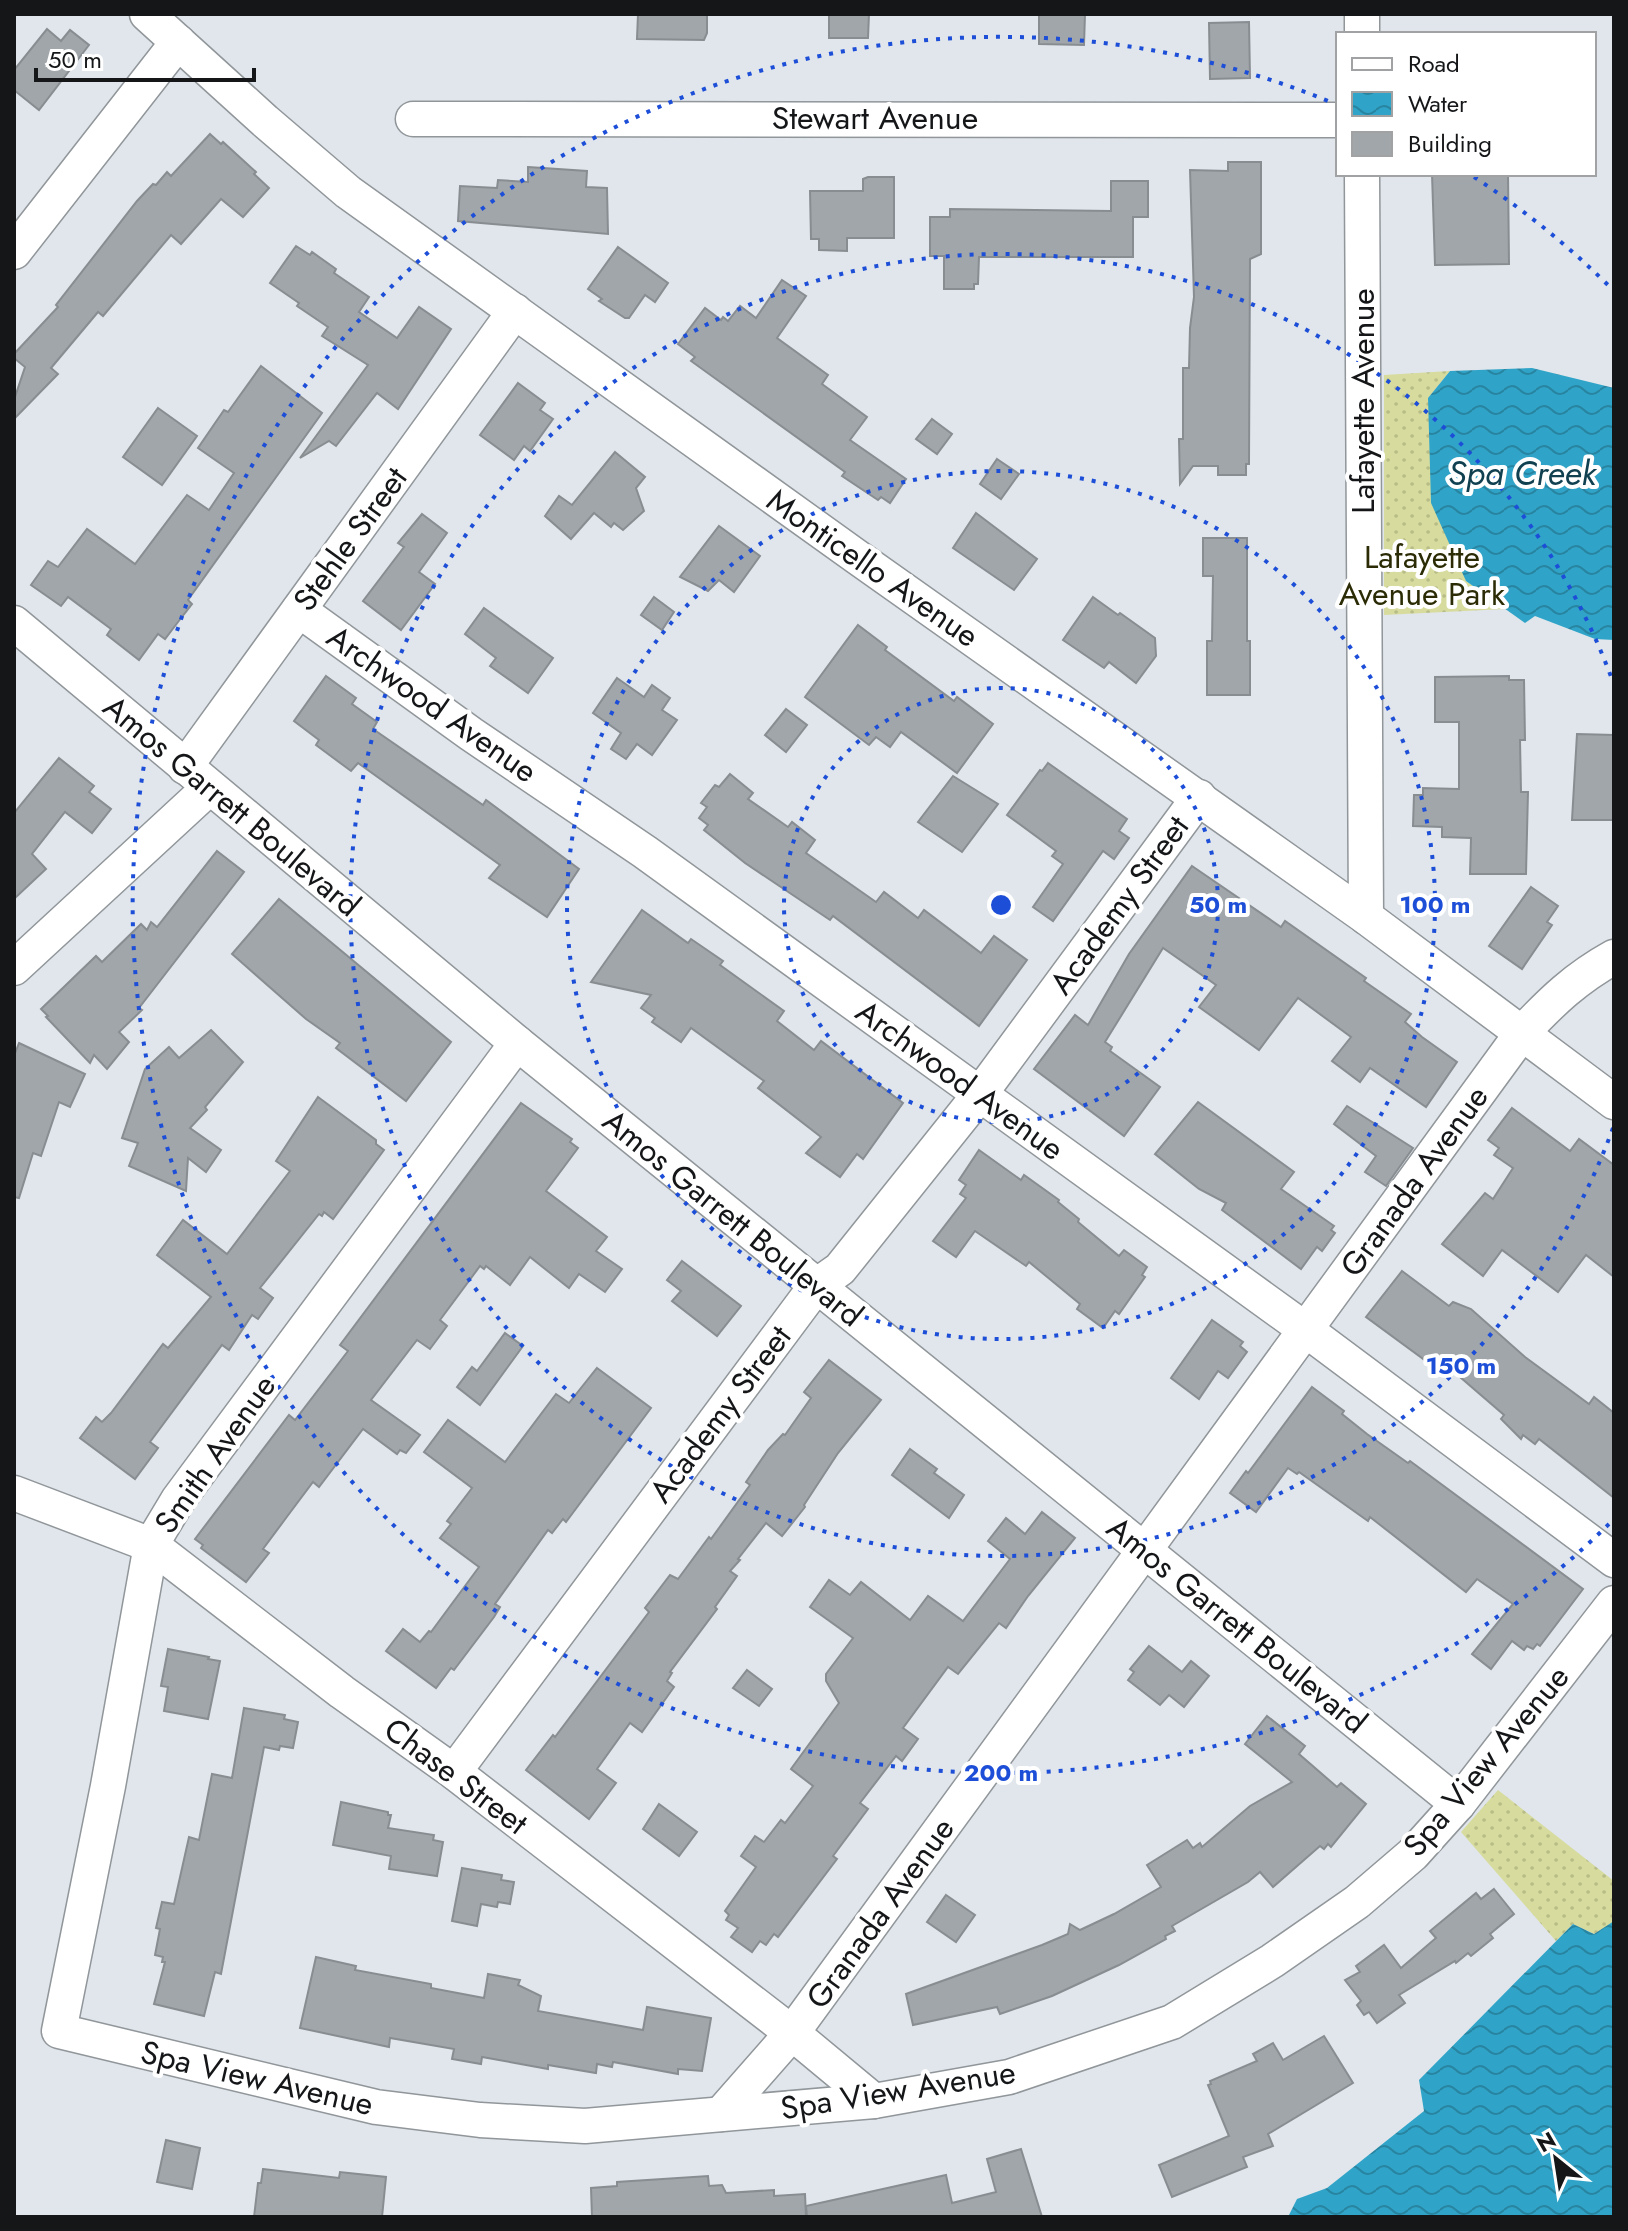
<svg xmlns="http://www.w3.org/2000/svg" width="1628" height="2231" font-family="Jost,sans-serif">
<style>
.grass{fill:url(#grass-dots)}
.water{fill:url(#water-waves)}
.building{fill:#a1a6ab;stroke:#888d92;stroke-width:2}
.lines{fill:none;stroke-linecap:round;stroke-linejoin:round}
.minor-casing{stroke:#90969a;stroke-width:37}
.minor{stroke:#fff;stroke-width:34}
.ring{fill:none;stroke:#1d4ed8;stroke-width:4;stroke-dasharray:4 8}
.labels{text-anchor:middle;stroke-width:8;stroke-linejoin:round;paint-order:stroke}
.street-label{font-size:32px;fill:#141618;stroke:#fff}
.park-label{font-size:32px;fill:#2b2c05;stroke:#fff}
.water-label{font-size:34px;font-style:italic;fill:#114151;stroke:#fff}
.centre{fill:#1d4ed8;stroke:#fff;stroke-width:4}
.ring-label{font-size:24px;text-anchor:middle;font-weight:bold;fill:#1d4ed8;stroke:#fff;stroke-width:8;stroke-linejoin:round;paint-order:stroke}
</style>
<defs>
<pattern id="grass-dots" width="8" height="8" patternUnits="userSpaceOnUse" patternTransform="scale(2)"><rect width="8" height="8" fill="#d7dc9e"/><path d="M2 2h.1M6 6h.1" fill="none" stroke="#b8bc87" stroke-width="1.8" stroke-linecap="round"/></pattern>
<pattern id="water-waves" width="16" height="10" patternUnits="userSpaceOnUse" patternTransform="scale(2)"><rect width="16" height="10" fill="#30a4c8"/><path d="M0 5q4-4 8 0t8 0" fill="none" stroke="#2885a1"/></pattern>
</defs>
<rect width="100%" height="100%" fill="#e0e6eb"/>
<g class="grass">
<path d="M1450 371 1428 398 1466 581 1505 609 1384 615V375Z"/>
<path d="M1498 1790 1614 1881V1922L1594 1934 1573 1924 1556 1941 1461 1832Z"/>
</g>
<g class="water">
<path d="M1532 368 1614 388V640L1595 639 1535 616 1525 623 1466 581 1431 503 1428 398 1450 371Z"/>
<path d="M1614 1921V2217H1288L1297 2199 1327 2188 1424 2111 1419 2080 1573 1924 1594 1934Z"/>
</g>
<g class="building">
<path d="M638 14H707V33L704 40 637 39Z"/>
<path d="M829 14H869L868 38H829Z"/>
<path d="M1039 14H1085L1084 45 1039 44Z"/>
<path d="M1249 22 1250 78 1210 79 1209 23Z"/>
<path d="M47 29 61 41 70 30 89 45 39 110 14 90V70Z"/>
<path d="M210 134 221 144 223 142 256 172 254 174 269 188 243 217 221 199 181 244 171 235 103 316 98 312 51 368 58 374 14 419V400L25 367 14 358V354L58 307 56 305 137 201 153 184 156 185 167 172 171 176Z"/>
<path d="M1228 162H1261V254L1250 259 1249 464H1246V475H1218V466H1193L1180 484 1179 439H1183V368H1189L1190 328 1194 297 1190 170 1228 171Z"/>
<path d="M528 167 587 171 586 187 607 188 608 234 458 221 460 186 497 188 498 180 528 182Z"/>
<path d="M1432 174H1508L1509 264 1435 265Z"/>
<path d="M868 177H894V238H847V251L819 250V239H811L810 191H863V179Z"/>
<path d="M1111 181H1148V217H1133V257H979L978 284H974V289H944V256H930V217H950V209L1111 211Z"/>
<path d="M296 246 310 255 312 252 336 269 334 273 369 297 359 312 397 338 419 307 451 329 398 409 377 393 336 446 329 441 300 458 368 365 322 336 328 327 297 306 299 303 270 283Z"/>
<path d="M618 247 668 283 655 302 645 295 629 318H625L599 301 602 299 588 289Z"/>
<path d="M782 280 806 296 777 338 828 375 822 384 867 417 850 440 906 479 890 503 881 497 878 500 842 476 845 472 691 361 695 357 678 344 705 308 721 320 723 317 728 321 740 306 756 318Z"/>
<path d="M261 366 322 413 188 600 192 604 178 622 165 639 158 634 139 660 107 635 111 629 68 597 61 606 31 585 48 561 58 567 87 529 135 564 187 495 209 510 234 473 198 448 224 410 228 412Z"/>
<path d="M518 383 545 403 540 410 553 419 530 451 524 446 514 460 480 435Z"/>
<path d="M158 408 197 436 162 485 123 457Z"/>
<path d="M932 419 952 434 937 454 916 439Z"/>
<path d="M615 452 645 477 636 488 644 511 623 530 614 523 611 527 594 513 571 539 545 516 559 496 572 505Z"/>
<path d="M997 459 1019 474 1001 499 980 484Z"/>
<path d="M976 513 1037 559 1014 590 953 548Z"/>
<path d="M422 514 447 533 419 572 435 584 401 630 363 601 404 547 398 543Z"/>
<path d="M719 526 760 556 734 592 719 580 708 591 680 577Z"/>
<path d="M1203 538H1247V641H1250V695H1207V641H1212L1213 576H1203Z"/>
<path d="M654 597 674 612 662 630 641 615Z"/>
<path d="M1093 597 1118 615 1120 613 1155 638 1156 656 1136 683 1109 662 1104 668 1063 640Z"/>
<path d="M484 608 553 658 528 693 490 666 496 658 465 634Z"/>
<path d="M858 625 887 647 885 650 954 701 957 697 993 724 957 773 901 732 890 747 876 737 869 745 805 697Z"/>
<path d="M326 676 356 698 352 704 377 722 373 729 483 805 486 800 579 869 547 917 489 878 500 865 358 763 351 771 316 745 319 740 294 721Z"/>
<path d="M1509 676V680H1524L1525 740H1520L1521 792H1528L1526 874H1470L1471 838 1442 837V827L1413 826 1414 795H1423V788L1459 789V722H1435V677Z"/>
<path d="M617 678 644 697 652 685 670 698 662 710 677 720 652 755 637 744 626 759 611 749 621 733 593 713Z"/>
<path d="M786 709 807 725 786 752 765 735Z"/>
<path d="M1577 734 1614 735V820H1572Z"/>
<path d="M59 758 94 786 89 792 111 809 92 833 65 812 32 854 46 869 14 899V813Z"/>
<path d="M1048 763 1127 819 1119 831 1129 838 1114 859 1103 851 1053 921 1033 907 1063 864 1052 856 1056 851 1007 815 1040 770 1042 771Z"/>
<path d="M730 774 753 793 748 799 788 827 792 822 815 840 806 853 876 902 884 892 918 918 924 910 981 953 994 936 1027 960 979 1026 833 916 830 920 745 863 704 830 708 825 699 818 707 807 701 803 715 785 719 787Z"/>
<path d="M953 776 998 804 962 852 918 822Z"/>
<path d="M217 851 244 872 139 1008 142 1010 119 1032 129 1042 107 1069 94 1055 90 1063 46 1017 48 1016 41 1009 96 956 102 962 141 924 147 930 151 922 157 927Z"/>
<path d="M1192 866 1281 927 1285 921 1366 978 1364 981 1411 1014 1405 1022 1422 1037 1457 1062 1426 1107 1370 1068 1360 1082 1332 1061 1351 1037 1298 998 1259 1050 1199 1007 1216 985 1163 948 1105 1042 1112 1047 1110 1051 1160 1087 1124 1136 1034 1069 1075 1015 1088 1025 1129 954Z"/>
<path d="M1531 887 1558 906 1547 922 1552 925 1522 969 1489 946Z"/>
<path d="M279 899 451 1042 406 1101 336 1048 340 1043 306 1019 232 954Z"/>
<path d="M642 910 688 943 691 939 723 961 720 965 784 1011 777 1021 814 1050 821 1041 903 1103 863 1159 857 1154 840 1177 806 1153 821 1137 758 1088 764 1081 691 1028 681 1042 652 1022 655 1018 641 1008 651 995 591 982Z"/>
<path d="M211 1030 243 1062 205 1107 207 1110 190 1128 221 1150 206 1172 188 1158 186 1191 129 1166 138 1143 122 1138 145 1069 169 1047 179 1058Z"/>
<path d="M19 1043 85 1074 70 1107 59 1102 41 1156 33 1153 19 1198 14 1197V1056Z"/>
<path d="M318 1097 376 1140V1144L384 1150 333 1219 324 1212 322 1216 319 1214 260 1288 273 1298 258 1319 252 1315 229 1350 222 1345 150 1442 158 1448 135 1479 80 1438 96 1417 102 1422 111 1413 163 1344 168 1348 211 1297 157 1255 183 1220 227 1254 290 1171 276 1161Z"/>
<path d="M1198 1102 1294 1172 1281 1189 1334 1226 1331 1230 1335 1233 1322 1251 1317 1247 1301 1269 1222 1210 1226 1203 1199 1189 1155 1154Z"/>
<path d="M521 1103 572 1139 570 1142 578 1148 546 1191 607 1237 596 1251 622 1269 605 1292 579 1274 569 1288 530 1257 510 1285 486 1266 484 1269 480 1266 440 1320 447 1326 430 1349 417 1340 371 1400 420 1435 406 1453 400 1450 397 1454 363 1429 319 1487 313 1482 286 1518 263 1549 269 1553 246 1582 201 1548 203 1545 195 1539 289 1415 295 1420 348 1351 340 1345Z"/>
<path d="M1347 1106 1413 1148 1386 1186 1365 1172 1376 1156 1334 1124Z"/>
<path d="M1512 1108 1570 1151 1579 1139 1614 1165V1277L1586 1255 1558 1292 1502 1250 1483 1276 1442 1244 1485 1193 1493 1199 1513 1168 1494 1155 1499 1148 1488 1140Z"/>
<path d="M979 1150 1021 1180 1024 1175 1059 1200 1058 1202 1079 1219 1078 1222 1119 1256 1124 1250 1147 1267 1142 1275 1145 1277 1119 1314 1115 1311 1103 1328 1077 1309 1080 1304 1029 1262 1026 1266 975 1231 956 1257 933 1241 966 1198 960 1194 966 1185 959 1180Z"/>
<path d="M682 1261 741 1306 717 1336 672 1301 681 1291 667 1280Z"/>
<path d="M1402 1271 1449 1306 1453 1302 1471 1309 1525 1357 1570 1390 1589 1404 1594 1397 1614 1413V1498L1539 1439 1535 1444 1523 1435 1521 1439 1501 1419 1504 1415 1446 1365 1441 1372 1366 1317Z"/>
<path d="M1212 1320 1243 1342 1240 1346 1247 1352 1228 1378 1218 1371 1199 1399 1171 1378Z"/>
<path d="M505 1333 523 1346 480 1405 457 1387 472 1367 477 1371Z"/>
<path d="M829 1360 881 1400 838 1453 804 1505 805 1507 782 1536 766 1523 738 1559 740 1560 730 1571 737 1576 715 1607 717 1609 670 1672 672 1673 667 1681 674 1687 642 1732 630 1723 597 1769 616 1783 589 1819 526 1770 553 1735 555 1737 649 1612 645 1608 670 1575 678 1579 709 1537 711 1539 750 1485 746 1482 768 1450 783 1434 785 1435 811 1398 804 1392Z"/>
<path d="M597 1368 651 1408 566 1522 563 1519 552 1533 548 1530 495 1604 500 1607 494 1617 454 1670 451 1668 436 1688 386 1651 403 1629 420 1642 429 1631 431 1632 479 1567 440 1538 451 1524 447 1521 472 1488 424 1452 448 1420 505 1462 556 1394 569 1403Z"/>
<path d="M1312 1387 1344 1411 1342 1414 1367 1434 1408 1463 1410 1461 1583 1589 1540 1646 1537 1644 1533 1649 1527 1646 1524 1650 1512 1641 1491 1669 1472 1654 1513 1604 1477 1579 1466 1592 1370 1517 1368 1521 1299 1472 1297 1474 1288 1468 1256 1512 1230 1493 1246 1471 1248 1473Z"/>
<path d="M910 1449 937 1469 934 1473 964 1495 949 1518 892 1475Z"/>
<path d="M1042 1512 1075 1538 1028 1596 1006 1628 999 1623 958 1674 948 1667 903 1728 918 1739 902 1761 896 1756 860 1803 868 1809 833 1856 837 1859 778 1937 774 1934 766 1945 760 1941 752 1952 731 1937 738 1928 726 1920 729 1915 725 1911 756 1867 741 1856 755 1836 764 1842 781 1820 785 1823 813 1786 791 1769 839 1703 826 1681V1674L853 1638 810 1607 829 1580 850 1595 861 1582 910 1620 928 1596 963 1621 1010 1559 988 1541 1006 1518 1025 1534Z"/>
<path d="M1149 1646 1182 1672 1191 1661 1209 1676 1184 1707 1169 1695 1160 1705 1128 1680 1134 1672 1130 1669Z"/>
<path d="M168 1649 209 1657 208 1659 220 1661 208 1719 164 1711 168 1687 161 1686Z"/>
<path d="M747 1670 772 1689 759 1706 733 1688Z"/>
<path d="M244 1708 285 1715 284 1719 298 1722 293 1748 280 1746 279 1750 264 1747 221 1974 215 1972 204 2016 154 2004 165 1962H162L163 1957 155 1955 160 1929 156 1928 162 1902 174 1904 189 1837 199 1840 212 1774 232 1778Z"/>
<path d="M1267 1716 1305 1746 1299 1754 1337 1787 1341 1783 1366 1804 1331 1847 1328 1844 1324 1849 1320 1846 1273 1887 1260 1872 1248 1882 1172 1926 1175 1931 1165 1936 1166 1939 1119 1965 1052 1996 1000 2014 997 2007 913 2025 906 1994 1042 1945 1068 1934 1070 1924 1080 1930 1114 1914 1161 1887 1147 1865 1187 1840 1193 1848 1200 1843 1202 1847 1250 1806 1292 1782 1245 1744Z"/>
<path d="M341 1802 388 1812V1815H391L388 1828 434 1835 433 1840 443 1842 437 1876 389 1869 391 1856 333 1845Z"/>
<path d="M659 1804 697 1832 679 1856 643 1829Z"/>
<path d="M462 1868 502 1875 501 1880 514 1882 510 1904 498 1902 497 1907 481 1904 477 1926 452 1921Z"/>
<path d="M1494 1889 1514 1914 1490 1934 1493 1938 1471 1956 1468 1953 1456 1963 1455 1961 1399 1995 1405 2003 1377 2023 1369 2012 1364 2015 1357 2005 1361 2001 1345 1980 1360 1972 1356 1966 1384 1945 1401 1968 1436 1938 1430 1931 1476 1893 1481 1899Z"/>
<path d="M946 1895 975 1915 956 1942 927 1922Z"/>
<path d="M316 1957 356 1966 355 1970 431 1984V1988L484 1998 488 1974 520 1980 518 1985 541 1996 538 2011 643 2030 647 2007 711 2018 702 2071 678 2069V2074L613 2062 612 2067 597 2064 596 2073 548 2065V2069L482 2057 481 2064 452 2059 454 2049 390 2038 389 2047 300 2028Z"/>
<path d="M1324 2036 1353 2083 1268 2134 1273 2146 1243 2157 1247 2167 1172 2197 1159 2165 1229 2136 1208 2085 1211 2084 1210 2081 1257 2061 1253 2054 1273 2043 1283 2060Z"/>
<path d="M166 2140 200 2148 192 2189 157 2182Z"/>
<path d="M1021 2149 1042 2217H807L806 2206 946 2175 952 2203 996 2192 987 2159Z"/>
<path d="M263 2169 339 2178 340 2172 386 2177 382 2217H254L258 2183H261Z"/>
<path d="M708 2176 709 2186 722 2185 726 2193 774 2190V2196L805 2194 806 2217H592L591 2188 617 2186V2182Z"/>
</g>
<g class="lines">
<defs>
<g id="minor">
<path d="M147 14 265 121 348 192 857 557 1366 917 1614 1102"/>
<path d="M1362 34V14"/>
<path d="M413 119 1338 120"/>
<path d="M1362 174 1366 917"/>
<path d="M14 252 178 42"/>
<path d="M299 610 471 734 645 852 1306 1330 1614 1560"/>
<path d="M14 623 517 1043 1458 1804"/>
<path d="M185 767 515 311"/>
<path d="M14 968 209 788"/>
<path d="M517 1043 178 1500 151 1545 108 1786 59 2031 376 2107 480 2120 585 2126 874 2101 1009 2077 1172 2022 1272 1961 1357 1902 1413 1854 1458 1804 1614 1603"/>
<path d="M14 1493 151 1545 342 1692 454 1772 792 2033 874 2101"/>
<path d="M454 1772 816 1286 840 1269 980 1094 1199 797"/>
<path d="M721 2114 792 2033 1522 1033C1552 1001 1576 978 1614 957"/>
</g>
</defs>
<use href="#minor" class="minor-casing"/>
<use href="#minor" class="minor"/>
</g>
<g class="ring">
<circle cx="1001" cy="905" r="217"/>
<circle cx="1001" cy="905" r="434"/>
<path d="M1613 1128A651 651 0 1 1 1613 682"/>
<path d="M1609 1524A868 868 0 1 1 1333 103M1474 177A868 868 0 0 1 1609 286"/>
</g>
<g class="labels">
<g class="street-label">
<text x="875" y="129">Stewart Avenue</text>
<text transform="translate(1363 401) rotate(-90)" y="11">Lafayette Avenue</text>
<text transform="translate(350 539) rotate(-54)" y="11">Stehle Street</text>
<text transform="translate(873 568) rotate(35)" y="11">Monticello Avenue</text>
<text transform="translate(432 704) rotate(35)" y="11">Archwood Avenue</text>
<text transform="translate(232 806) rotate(40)" y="11">Amos Garrett Boulevard</text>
<text transform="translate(1119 905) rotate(-54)" y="11">Academy Street</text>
<text transform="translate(960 1080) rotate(36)" y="11">Archwood Avenue</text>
<text transform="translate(1414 1181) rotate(-54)" y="11">Granada Avenue</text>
<text transform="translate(733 1218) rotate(39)" y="11">Amos Garrett Boulevard</text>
<text transform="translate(720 1414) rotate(-53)" y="11">Academy Street</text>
<text transform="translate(215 1454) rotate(-55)" y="11">Smith Avenue</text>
<text transform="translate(1237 1625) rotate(39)" y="11">Amos Garrett Boulevard</text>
<text transform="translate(1486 1761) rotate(-50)" y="11">Spa View Avenue</text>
<text transform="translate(456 1776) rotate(37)" y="11">Chase Street</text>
<text transform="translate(880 1913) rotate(-54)" y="11">Granada Avenue</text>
<text transform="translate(257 2078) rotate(13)" y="11">Spa View Avenue</text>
<text transform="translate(898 2090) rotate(-9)" y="11">Spa View Avenue</text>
</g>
<g class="park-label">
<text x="1422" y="568">Lafayette<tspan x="1422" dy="37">Avenue Park</tspan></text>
</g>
<g class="water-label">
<text x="1522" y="485">Spa Creek</text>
</g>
</g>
<circle cx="1001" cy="905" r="12" class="centre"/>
<g class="ring-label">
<text x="1218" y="913">50 m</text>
<text x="1435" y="913">100 m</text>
<text x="1461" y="1374">150 m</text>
<text x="1001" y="1781">200 m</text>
</g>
<rect width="1628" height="2231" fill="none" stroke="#141618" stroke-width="32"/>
<rect x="1336" y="32" width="260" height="144" fill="#ffffff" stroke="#a1a2a3" stroke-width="2"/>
<rect x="1352" y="58" width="40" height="12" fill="#ffffff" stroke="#a1a2a3" stroke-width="2"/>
<text x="1408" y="72" font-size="24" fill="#141618">Road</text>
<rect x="1352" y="92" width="40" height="24" fill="url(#water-waves)" stroke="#a1a2a3" stroke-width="2"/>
<text x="1408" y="112" font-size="24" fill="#141618">Water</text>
<rect x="1352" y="132" width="40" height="24" fill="#a1a6ab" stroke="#a1a2a3" stroke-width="2"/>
<text x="1408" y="152" font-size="24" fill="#141618">Building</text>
<g transform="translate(1556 2159) rotate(330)" stroke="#ffffff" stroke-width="6" paint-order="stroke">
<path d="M0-6L14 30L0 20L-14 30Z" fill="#141618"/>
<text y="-12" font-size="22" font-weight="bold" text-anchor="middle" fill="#141618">N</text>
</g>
<path d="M36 68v12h218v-12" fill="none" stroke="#141618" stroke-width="4"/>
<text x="48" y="68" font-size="24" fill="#141618" stroke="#ffffff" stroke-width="6" paint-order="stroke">50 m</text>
</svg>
